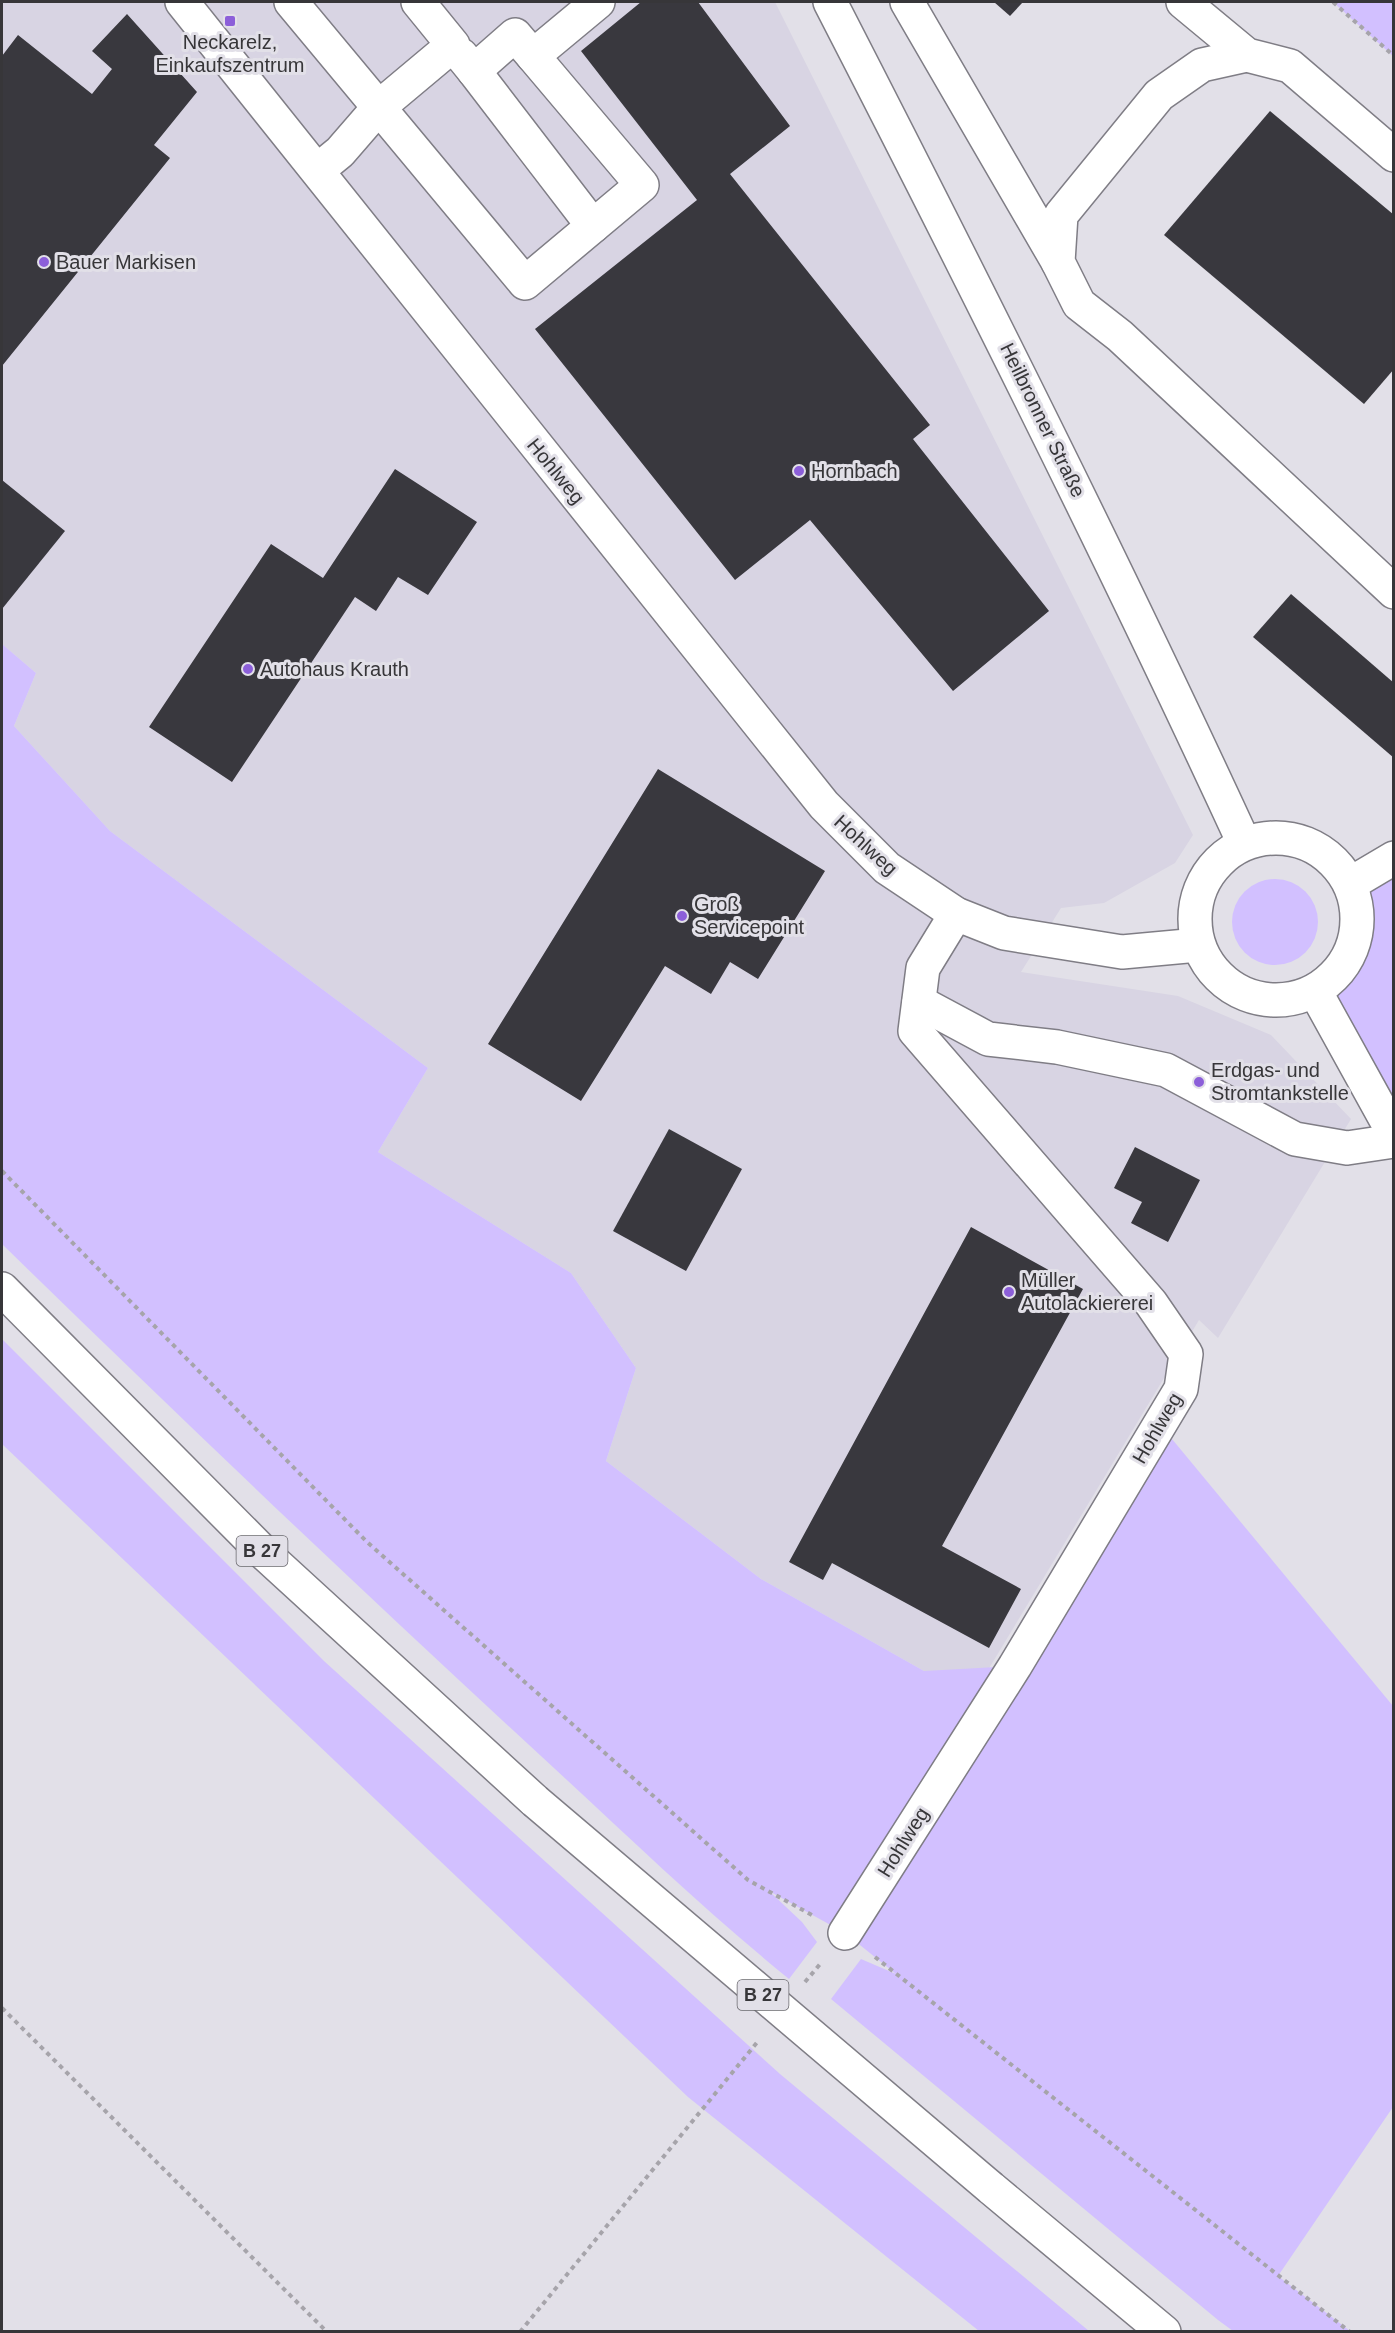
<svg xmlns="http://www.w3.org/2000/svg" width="1395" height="2333" font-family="Helvetica,sans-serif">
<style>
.built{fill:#d8d4e3}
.green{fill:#d2c0ff}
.building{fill:#39383e}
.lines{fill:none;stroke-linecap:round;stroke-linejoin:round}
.minor-casing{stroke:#7f7d85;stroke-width:36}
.major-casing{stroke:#7f7d85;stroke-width:36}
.path{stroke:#a6a4aa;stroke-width:4;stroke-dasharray:4.5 4.5;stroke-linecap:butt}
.minor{stroke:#fff;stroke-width:33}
.major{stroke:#fff;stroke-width:33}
.major-bridge-casing{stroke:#7f7d85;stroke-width:36;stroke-linecap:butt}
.major-bridge{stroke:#fff;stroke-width:33}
.poi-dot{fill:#8c5fd9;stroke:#e2e0e8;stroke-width:2}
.labels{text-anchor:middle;stroke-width:6;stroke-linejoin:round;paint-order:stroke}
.shield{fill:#e2e0e8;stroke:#6a696e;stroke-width:1.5}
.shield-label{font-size:18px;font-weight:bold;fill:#373639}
.poi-label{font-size:20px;fill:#373639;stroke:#e2e0e8;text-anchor:start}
.street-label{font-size:20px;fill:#373639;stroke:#e2e0e8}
</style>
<rect width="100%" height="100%" fill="#e2e0e8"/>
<path class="built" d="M2 2H775L1193 835 1175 863 1104 903 1061 908 1021 972 1178 996 1271 1035 1351 1119 1218 1338 1199 1320 982 1680 924 1671 761 1579 606 1461 636 1368 571 1273 378 1152 428 1068 110 831 14 726 36 673 2 644Z"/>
<g class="green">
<path d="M1333 2H1393V56Z"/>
<path d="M2 644 36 673 14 726 110 831 428 1068 378 1152 571 1273 636 1368 606 1461 761 1579 924 1671 1015 1666 1172 1439 1393 1706V2107L1278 2276 1350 2331H1233L1218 2320 831 1999 861 1959 896 1974 845 1933 769 1891 802 1922 817 1942 789 1979C698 1905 614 1823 528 1744 350 1580 175 1413 2 1244Z"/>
<path d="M1393 858V1118L1315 991C1355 961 1364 932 1350 884Z"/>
<circle cx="1275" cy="922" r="43"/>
<path d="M2 1339 324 1661 780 2074 1089 2331H979L688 2097 2 1444Z"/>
</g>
<g class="building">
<path d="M641 2H698L790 126 730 174 930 425 913 439 1049 611 953 691 810 520 735 580 535 329 697 200 581 51Z"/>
<path d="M994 2H1023L1010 16Z"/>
<path d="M127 14 197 92 154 145 170 158 2 366V56L18 35 92 94 112 69 92 51Z"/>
<path d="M1270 111 1394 215V369L1364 404 1164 235Z"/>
<path d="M395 469 477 522 428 595 398 577 376 611 355 597 232 782 149 727 271 544 323 578Z"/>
<path d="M2 480 65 531 2 609Z"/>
<path d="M1291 594 1394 683V758L1253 637Z"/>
<path d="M658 769 825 871 758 979 730 962 711 994 665 966 581 1101 488 1044Z"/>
<path d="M669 1129 742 1169 686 1271 613 1231Z"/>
<path d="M1135 1147 1200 1180 1168 1242 1131 1223 1142 1202 1114 1188Z"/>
<path d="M971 1227 1083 1289 942 1546 1021 1589 989 1648 832 1563 823 1580 789 1562Z"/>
</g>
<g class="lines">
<defs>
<g id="minor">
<path d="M182 2 824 805 887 868 956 914 1004 933 1122 952 1198 945"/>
<path d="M291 2 525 283 642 185 533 56 598 2"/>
<path d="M830 2C973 280 1113 559 1244 843"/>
<path d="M907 2 1058 262"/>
<path d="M1183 2 1247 55 1290 66 1394 155"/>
<path d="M461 55 474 71 515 35 533 56"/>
<path d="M1247 55 1202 65 1159 95 1061 215 1058 262 1079 304 1120 336 1394 592"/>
<path d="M474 71 593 226"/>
<path d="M318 170 340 152 379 107 453 45 418 2"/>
<circle cx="1276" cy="919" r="81"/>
<path d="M1350 884 1394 858"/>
<path d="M1315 991 1394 1134"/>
<path d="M919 1002 988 1039 1057 1047 1166 1070 1295 1139 1347 1148 1394 1141"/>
<path d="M845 1933 1015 1666 1181 1389 1186 1354 1151 1303 915 1031 923 968 956 914"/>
</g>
<g id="major">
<path d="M2 1289 265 1554 535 1801"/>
<path d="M991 2188 1164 2332"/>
</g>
</defs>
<use href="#minor" class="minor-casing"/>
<use href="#major" class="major-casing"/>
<g class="path">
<path d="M1333 2 1394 56"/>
<path d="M2 1171 367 1542 748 1880 812 1915"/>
<path d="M875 1957 1350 2332"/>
<path d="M805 1982 821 1963"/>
<path d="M2 2008 327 2332"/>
<path d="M520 2332 759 2040"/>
</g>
<use href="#minor" class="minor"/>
<use href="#major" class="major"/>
<defs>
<path id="major-bridge" d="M535 1801 991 2188"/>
</defs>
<use href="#major-bridge" class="major-bridge-casing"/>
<use href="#major-bridge" class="major-bridge"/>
</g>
<g class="poi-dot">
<rect x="224" y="15" width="12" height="12" rx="3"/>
<circle cx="44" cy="262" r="6"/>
<circle cx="799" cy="471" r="6"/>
<circle cx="248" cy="669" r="6"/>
<circle cx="682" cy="916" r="6"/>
<circle cx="1199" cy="1082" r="6"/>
<circle cx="1009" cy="1292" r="6"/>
</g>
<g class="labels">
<g class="shield">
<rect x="236.5" y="1536" width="51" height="30" rx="4.5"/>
<rect x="737.5" y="1980" width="51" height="30" rx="4.5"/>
</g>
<g class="shield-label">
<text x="262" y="1557">B 27</text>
<text x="763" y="2001">B 27</text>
</g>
<g class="poi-label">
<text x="230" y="49" text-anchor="middle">Neckarelz,<tspan x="230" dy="23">Einkaufszentrum</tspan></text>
<text x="56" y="269">Bauer Markisen</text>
<text x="811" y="478">Hornbach</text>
<text x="260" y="676">Autohaus Krauth</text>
<text x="694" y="911">Groß<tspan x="694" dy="23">Servicepoint</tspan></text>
<text x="1211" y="1077">Erdgas- und<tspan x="1211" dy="23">Stromtankstelle</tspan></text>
<text x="1021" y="1287">Müller<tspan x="1021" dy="23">Autolackiererei</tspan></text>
</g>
<g class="street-label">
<text transform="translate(1043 420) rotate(64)" y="7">Heilbronner Straße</text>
<text transform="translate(556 471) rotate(51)" y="7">Hohlweg</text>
<text transform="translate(866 845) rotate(43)" y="7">Hohlweg</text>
<text transform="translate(1157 1428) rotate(-60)" y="7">Hohlweg</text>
<text transform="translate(903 1842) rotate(-58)" y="7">Hohlweg</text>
</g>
</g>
<rect width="1395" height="2333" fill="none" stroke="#373639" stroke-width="6"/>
</svg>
